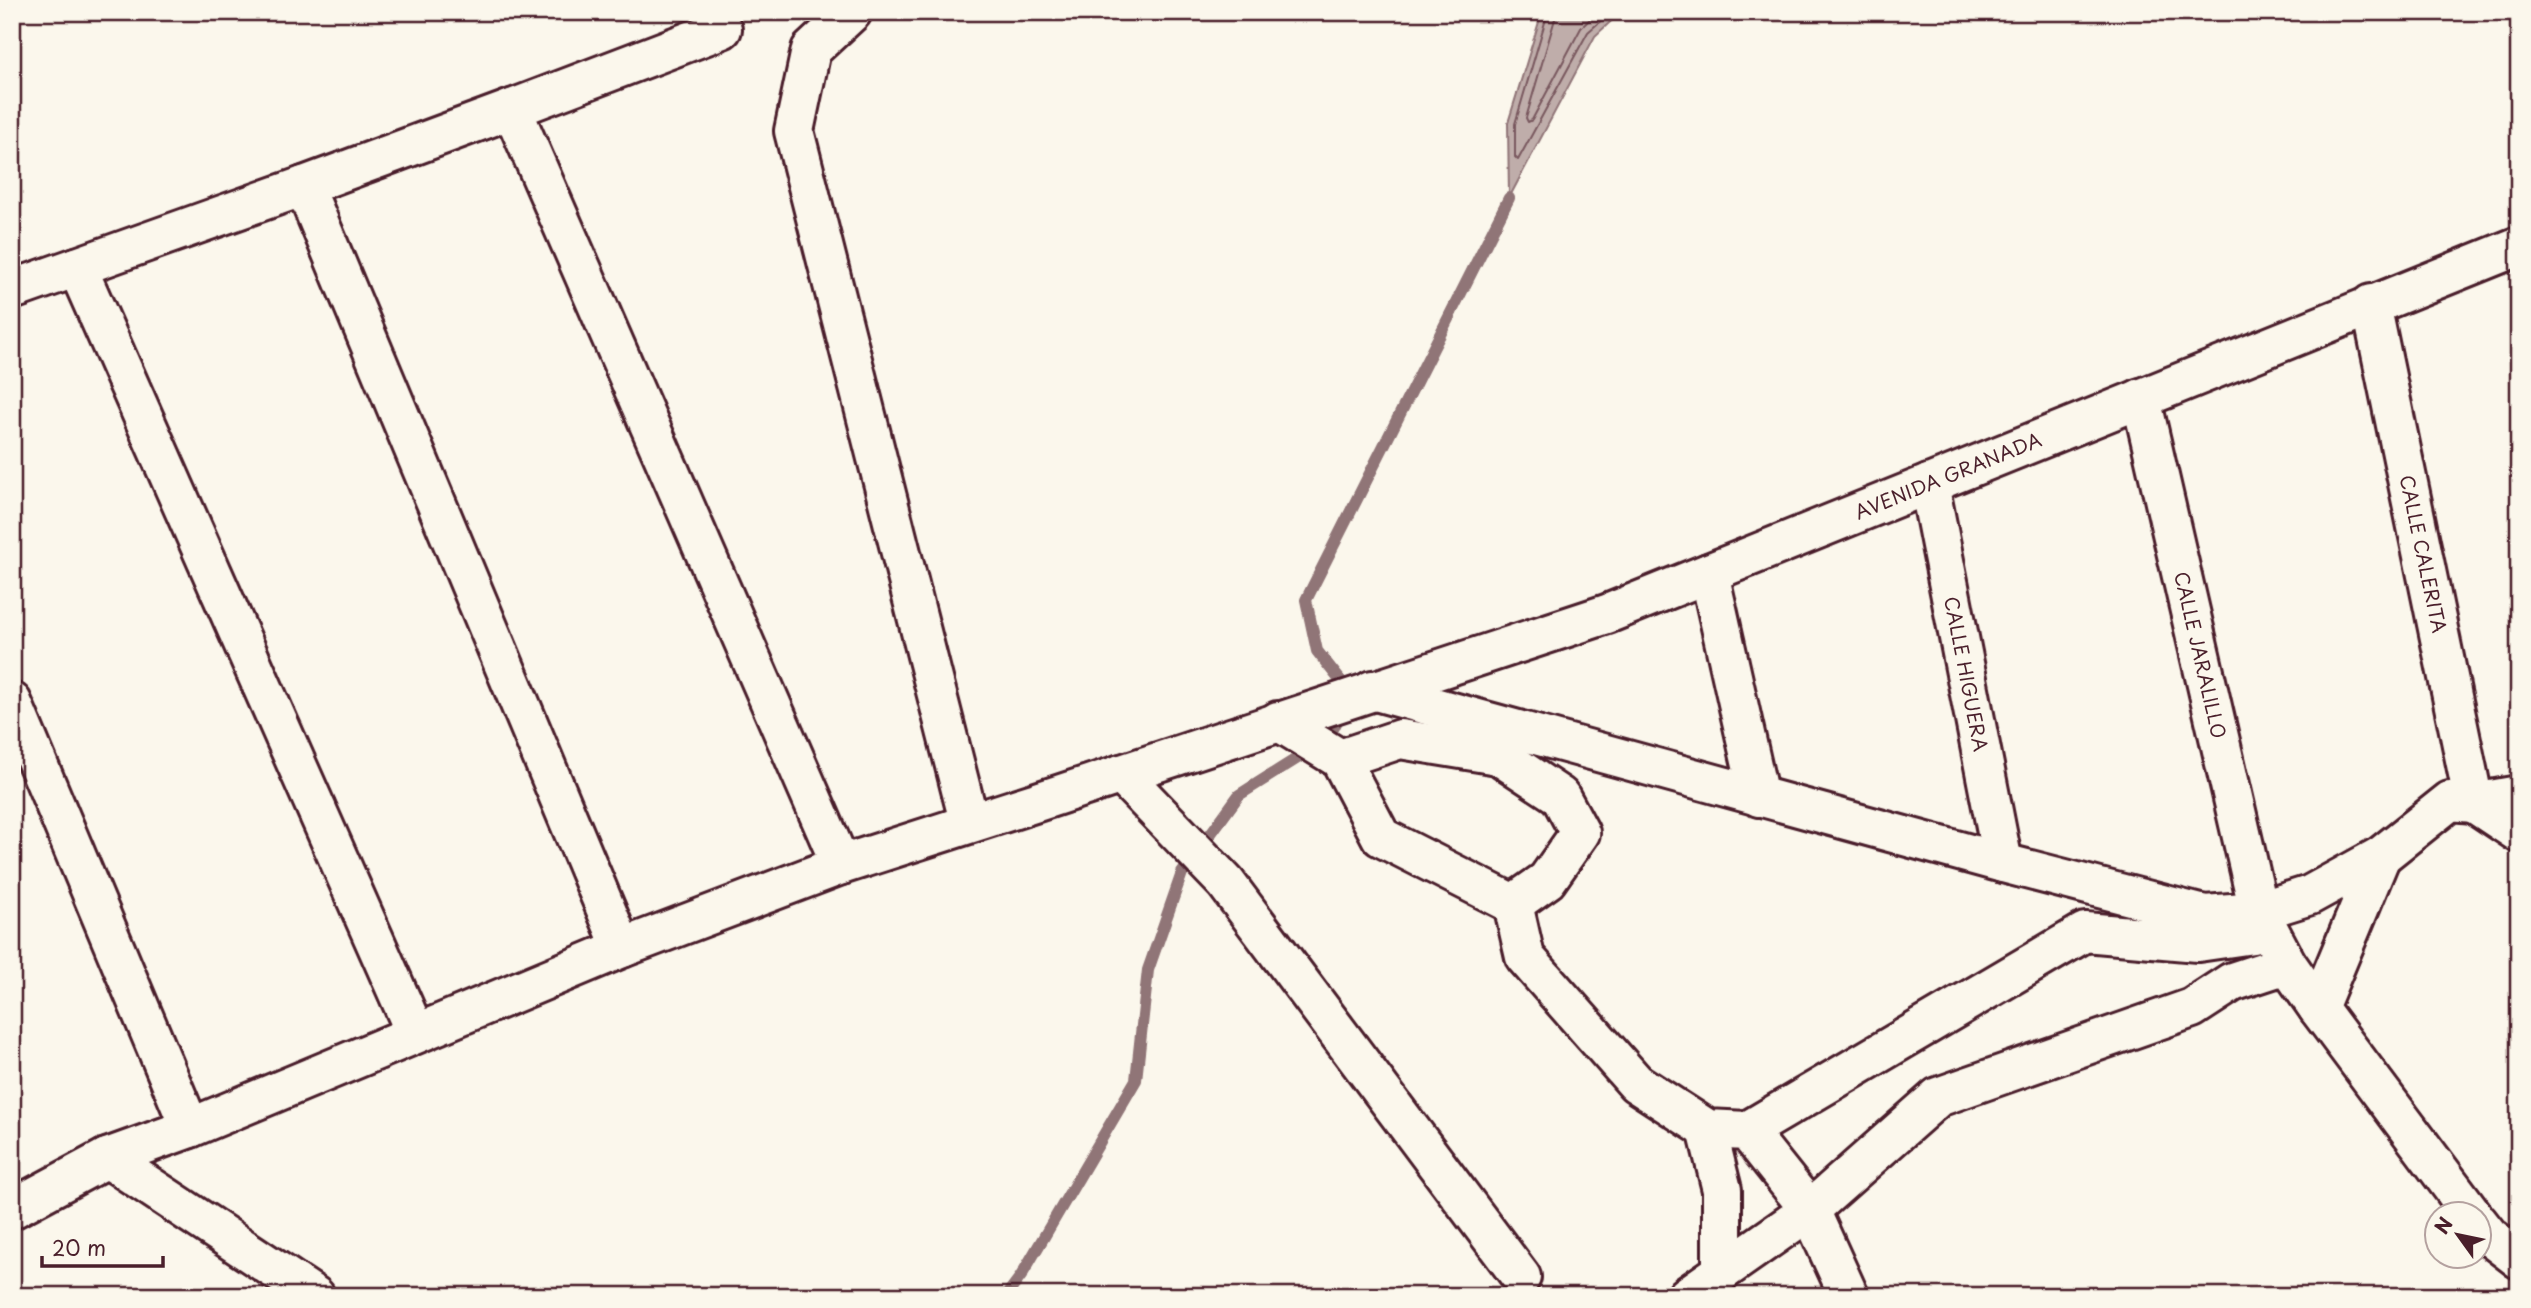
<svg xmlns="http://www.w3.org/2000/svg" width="2531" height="1308" font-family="'Playpen Sans',sans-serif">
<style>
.water{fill:#bfadaa;stroke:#907477;stroke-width:2}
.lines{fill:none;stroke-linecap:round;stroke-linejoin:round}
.shore{stroke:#79585e;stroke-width:2}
.stream{stroke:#907477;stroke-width:12}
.minor-casing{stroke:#4a1f2b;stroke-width:44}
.minor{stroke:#fbf7ec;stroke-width:38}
.labels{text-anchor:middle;stroke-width:6;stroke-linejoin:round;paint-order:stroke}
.street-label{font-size:19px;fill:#4a1f2b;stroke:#fbf7ec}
</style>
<rect width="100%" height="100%" fill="#fbf7ec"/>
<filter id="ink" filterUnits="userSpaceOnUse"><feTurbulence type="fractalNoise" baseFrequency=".0143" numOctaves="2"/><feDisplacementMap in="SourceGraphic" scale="14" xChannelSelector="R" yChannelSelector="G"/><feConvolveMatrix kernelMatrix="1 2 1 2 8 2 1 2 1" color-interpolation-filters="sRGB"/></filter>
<g filter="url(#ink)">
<path class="water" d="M1542 12H1621L1595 36 1509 198 1508 123Z"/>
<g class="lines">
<g class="shore">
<path d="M1548 12 1515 124V157L1518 160 1588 32 1611 12"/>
<path d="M1557 12 1526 118 1528 122 1532 120 1581 28 1597 12"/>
</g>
<g class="stream">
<path d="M1351 694 1317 651 1306 600 1509 198"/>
<path d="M1006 1296 1021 1276 1136 1080 1148 970 1182 873 1239 795 1328 739 1342 711"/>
</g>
<defs>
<g id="minor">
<path d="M852 12 811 50 794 131 969 821"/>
<path d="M512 109 722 29"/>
<path d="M304 186 77 267 415 1032"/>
<path d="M12 290 77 267"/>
<path d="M2371 304 2474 803 2519 833"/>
<path d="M2141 398 2259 911 2287 964 2318 1008"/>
<path d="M1929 484 2003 863"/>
<path d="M1709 573 1759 797"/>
<path d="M1372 690 2003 863 2204 915 2259 911 2310 895 2381 856 2450 801 2474 803 2519 795"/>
<path d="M12 702 190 1128"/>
<path d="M1278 721 1340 759 1381 837 1513 904"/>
<path d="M1340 759 1400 739 1498 755 1560 796 1580 833 1547 880 1513 904"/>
<path d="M1121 774 1226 883 1521 1277"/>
<path d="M2381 856 2318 1008 2472 1214"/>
<path d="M1513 904 1525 957 1636 1083 1707 1129 1747 1131 1810 1210 1849 1296"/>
<path d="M622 948 304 186 512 109 841 865"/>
<path d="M1707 1129 1722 1190V1272"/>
<path d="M1747 1131 2085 932 2198 942 2253 934"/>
<path d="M107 1158 315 1296"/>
<path d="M12 1209 107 1158 190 1128 622 948 841 865 1037 802 1607 614 2519 246"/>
<path d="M2478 1222 2489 1236 2519 1259"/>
<path d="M1687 1296 1810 1210 1938 1097 2192 1008 2232 982 2287 964"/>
</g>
</defs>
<use href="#minor" class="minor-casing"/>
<use href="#minor" class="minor"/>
</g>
</g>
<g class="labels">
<g class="street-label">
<text transform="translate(1948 476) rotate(-22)" y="7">AVENIDA GRANADA</text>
<text transform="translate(2423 554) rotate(78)" y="7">CALLE CALERITA</text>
<text transform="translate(2200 655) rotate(77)" y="7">CALLE JARALILLO</text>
<text transform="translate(1966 674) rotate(79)" y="7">CALLE HIGUERA</text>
</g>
</g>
<rect width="2531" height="1308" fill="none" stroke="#fbf7ec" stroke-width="42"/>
<rect x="21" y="21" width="2489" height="1266" fill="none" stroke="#4a1f2b" stroke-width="2.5" filter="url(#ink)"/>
<g transform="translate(2458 1235) rotate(303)"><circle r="33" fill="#fbf7ec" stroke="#b4a19f" stroke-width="2"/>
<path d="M0-5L12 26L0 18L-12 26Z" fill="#4a1f2b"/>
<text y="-10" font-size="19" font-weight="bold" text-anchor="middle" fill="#4a1f2b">N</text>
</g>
<path d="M42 1256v10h121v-10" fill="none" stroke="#4a1f2b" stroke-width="3.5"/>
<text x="52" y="1256" font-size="21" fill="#4a1f2b" stroke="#fbf7ec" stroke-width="5" paint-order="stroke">20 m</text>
</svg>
